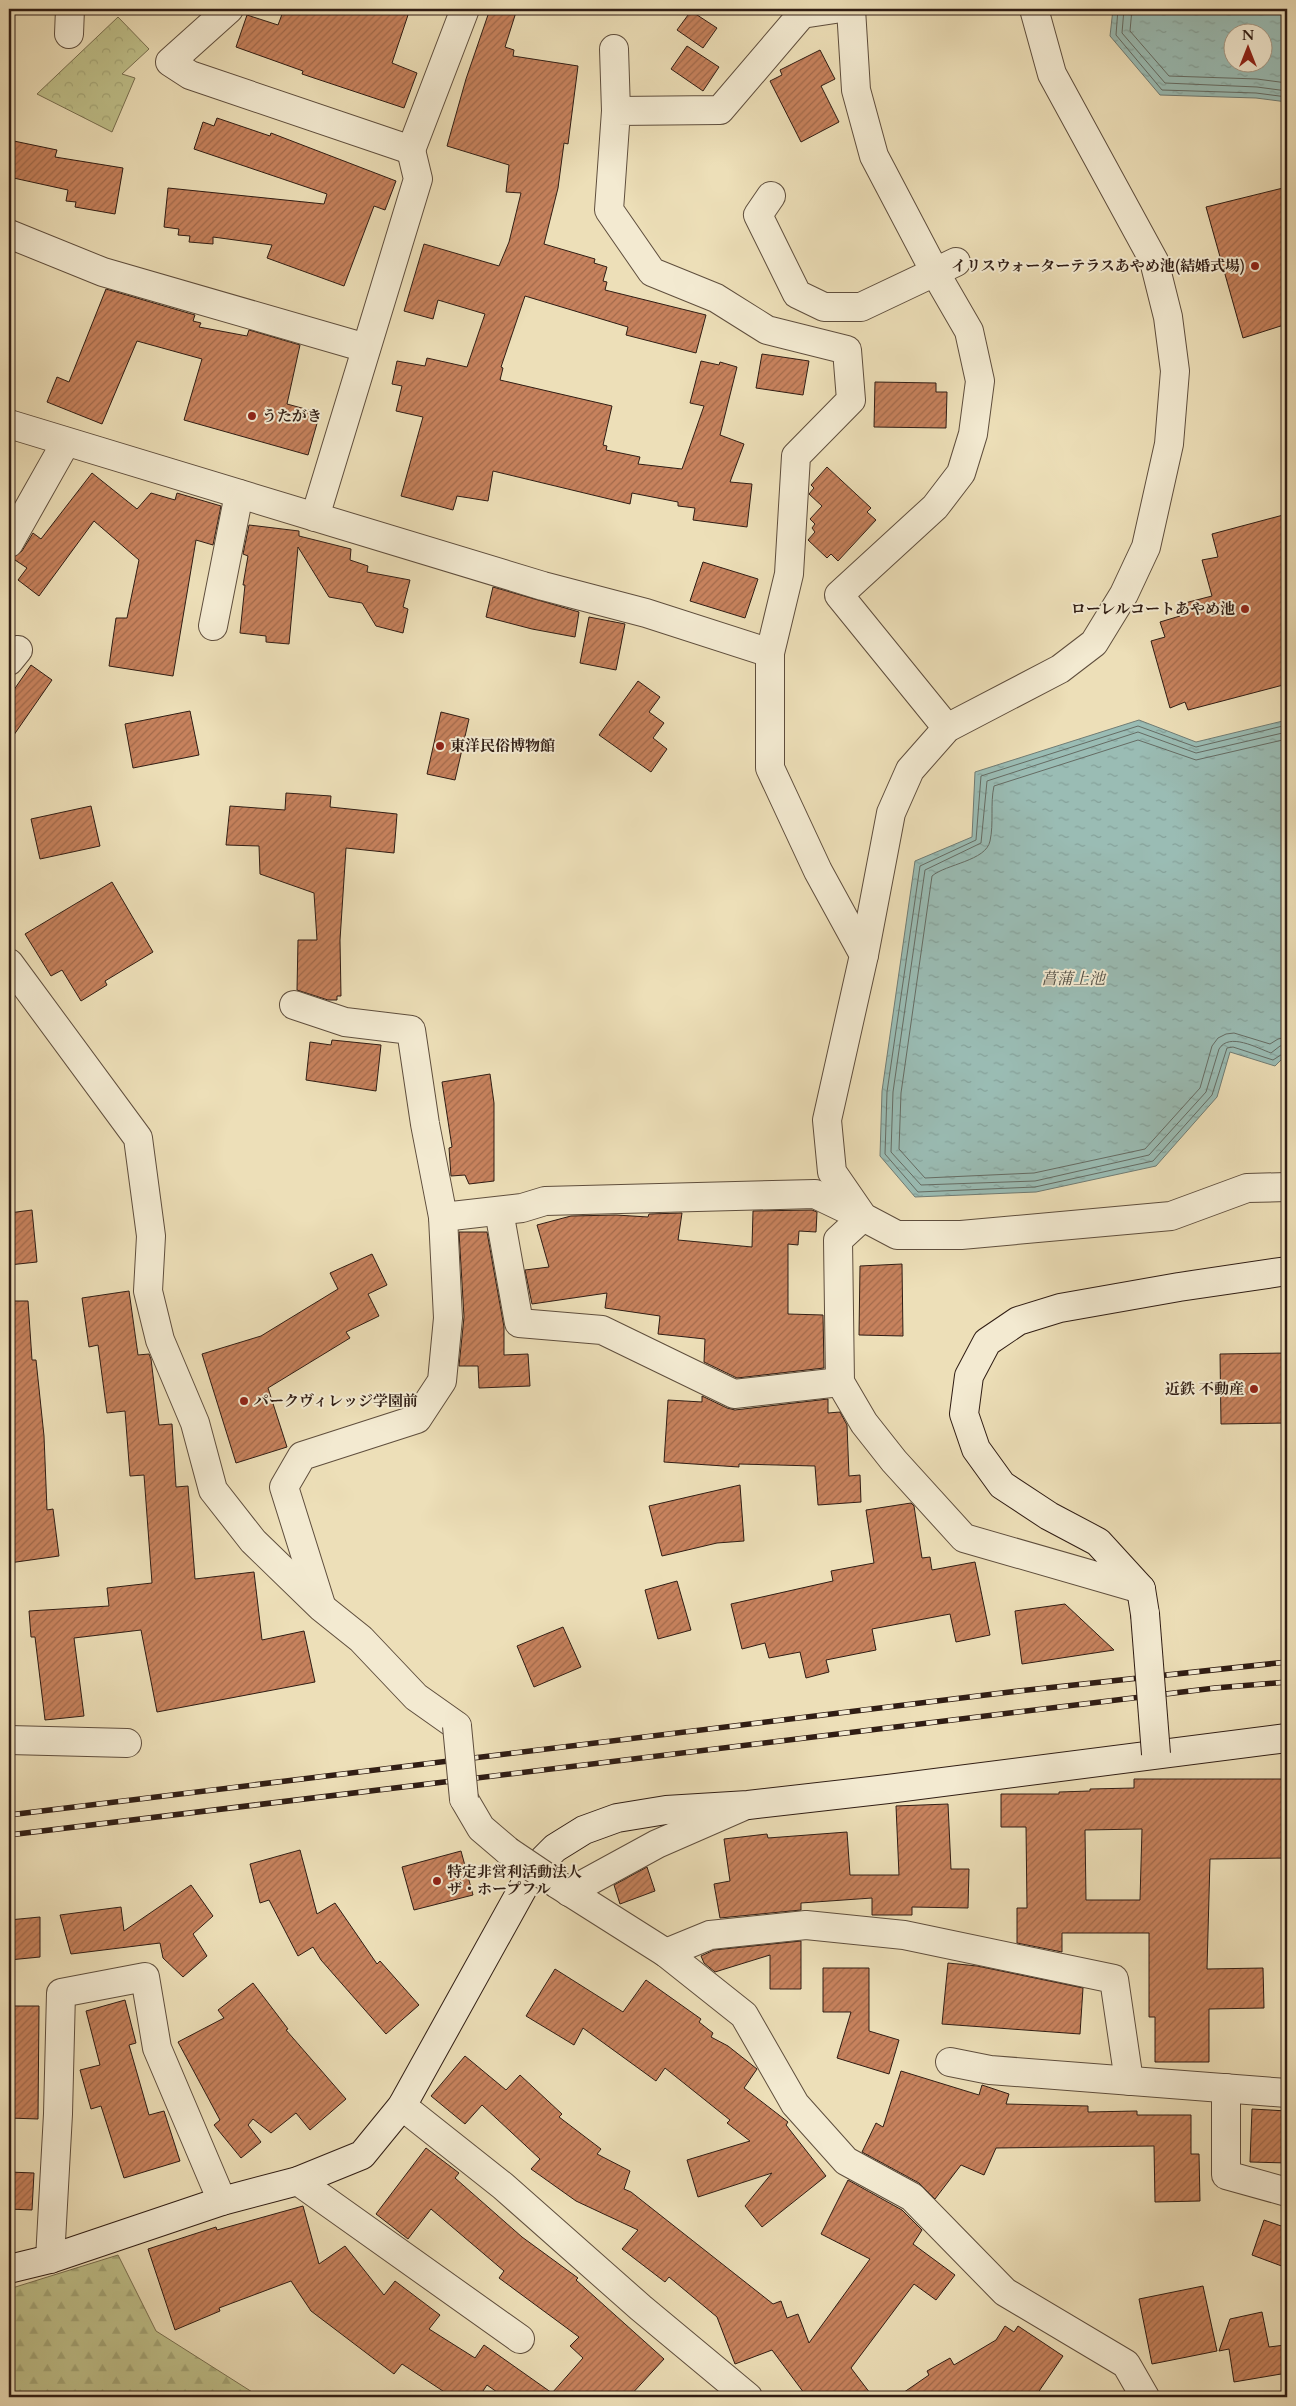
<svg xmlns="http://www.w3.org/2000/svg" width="1296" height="2406" font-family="Cardo,'Noto Serif JP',serif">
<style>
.forest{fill:url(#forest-firs);stroke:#786e4f}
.park{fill:url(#park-crowns);stroke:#786e4f}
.water{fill:url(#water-ripples);stroke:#707c74;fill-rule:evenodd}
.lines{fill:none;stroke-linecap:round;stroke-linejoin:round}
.shore{stroke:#656c64;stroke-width:1}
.building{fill:url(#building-hatch);stroke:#301d14;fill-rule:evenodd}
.street-casing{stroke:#5f4e3d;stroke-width:30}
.secondary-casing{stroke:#301d14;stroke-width:30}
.street{stroke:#f3ead1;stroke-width:28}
.secondary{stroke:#f3ead1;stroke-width:28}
.rail-casing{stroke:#301d14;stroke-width:5.5}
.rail{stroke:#f3ead1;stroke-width:4;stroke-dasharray:11;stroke-linecap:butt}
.street-bridge-casing{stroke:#5f4e3d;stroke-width:30;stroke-linecap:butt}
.secondary-bridge-casing{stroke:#301d14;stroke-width:30;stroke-linecap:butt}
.street-bridge{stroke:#f3ead1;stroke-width:28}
.secondary-bridge{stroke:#f3ead1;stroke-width:28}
.poi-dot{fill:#8f2418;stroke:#f3ead1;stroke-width:2}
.labels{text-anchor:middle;stroke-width:4;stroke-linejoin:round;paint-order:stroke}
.poi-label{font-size:15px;font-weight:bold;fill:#301d14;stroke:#f3ead1;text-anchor:start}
.water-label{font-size:16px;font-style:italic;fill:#504d44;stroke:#f3ead1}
</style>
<defs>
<pattern id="forest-firs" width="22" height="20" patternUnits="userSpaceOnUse" patternTransform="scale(1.25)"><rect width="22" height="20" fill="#bfc08a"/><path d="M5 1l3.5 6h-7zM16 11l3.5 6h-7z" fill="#a4a576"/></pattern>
<pattern id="park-crowns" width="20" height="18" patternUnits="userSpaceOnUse" patternTransform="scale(1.25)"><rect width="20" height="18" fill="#bfc08a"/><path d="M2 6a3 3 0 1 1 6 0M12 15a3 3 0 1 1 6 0" fill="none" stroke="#a4a576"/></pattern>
<pattern id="water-ripples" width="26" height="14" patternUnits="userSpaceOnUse" patternTransform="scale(1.25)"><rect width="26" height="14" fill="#9abcb4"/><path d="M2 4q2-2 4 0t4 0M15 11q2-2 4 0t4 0" fill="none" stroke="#85a19a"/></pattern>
<pattern id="building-hatch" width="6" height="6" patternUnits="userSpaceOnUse" patternTransform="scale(1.25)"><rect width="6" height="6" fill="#c7825d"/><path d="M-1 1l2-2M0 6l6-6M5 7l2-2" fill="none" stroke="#a26a4c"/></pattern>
</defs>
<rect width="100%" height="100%" fill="#eddfb8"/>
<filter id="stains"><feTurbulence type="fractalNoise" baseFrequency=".004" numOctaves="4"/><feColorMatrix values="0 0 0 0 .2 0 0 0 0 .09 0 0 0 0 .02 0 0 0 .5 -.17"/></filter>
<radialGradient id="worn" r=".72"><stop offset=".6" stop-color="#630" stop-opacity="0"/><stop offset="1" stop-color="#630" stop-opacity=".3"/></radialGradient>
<path class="forest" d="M118 2255 156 2331 260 2397H9V2289Z"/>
<path class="park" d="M118 17 149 49 122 74 135 78 112 132 37 94Z"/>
<g class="water">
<path d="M1113 9H1287V102L1256 98 1160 95 1110 36ZM1234 32H1264V62H1234Z"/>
<path d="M1139 720 1196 742 1287 720V1054L1275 1066 1230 1052 1217 1097 1156 1166 1036 1192 915 1197 880 1156 882 1091 915 861 972 837 975 772Z"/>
</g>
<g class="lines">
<g class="shore">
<path d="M1118 9 1116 35 1162 90 1256 93 1287 97"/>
<path d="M1124 9 1122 33 1165 83 1257 87 1287 91"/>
<path d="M1132 9 1130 31 1169 76 1257 79 1287 83"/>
<path d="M1287 725 1196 747 1138 726 981 776 976 840 920 866 887 1092 885 1154 918 1192 1035 1187 1153 1161 1212 1095 1227 1048 1233 1047 1273 1060 1287 1051"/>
<path d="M1287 732 1196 753 1138 732 987 781 981 843 925 870 893 1092 891 1152 921 1185 1035 1181 1149 1155 1206 1092 1219 1049C1229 1032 1257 1048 1271 1053L1280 1046 1287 1045"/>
<path d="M1287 739 1196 760 1138 740 994 786C990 804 994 823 990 841 986 861 946 864 932 876L901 1093 899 1149 925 1178 1034 1173 1145 1149 1200 1088 1212 1046 1218 1038 1226 1034 1234 1033 1270 1044 1278 1039 1287 1037"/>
</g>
</g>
<g class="building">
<path d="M284 9H391L408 15 392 63 417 73 404 108 302 74 303 71 236 47 247 15 278 25Z"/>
<path d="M490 9H517L505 47 514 50 513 56 578 66 568 144 564 143 558 188 544 244 595 259 594 263 607 267 603 281 607 282 605 290 706 315 696 353 626 335 628 327 525 296 501 367 503 368 500 380 612 406 603 445 607 446 606 450 640 457 638 464 682 469 704 406 690 403 701 361 719 365 720 362 737 367 720 435 744 444 730 482 752 484 747 527 693 520 695 508 678 506V502L632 493 630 504 493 471 488 501 457 496 453 510 401 496 423 417 396 411 402 386 392 384 397 361 425 366 427 358 467 367 485 314 438 300 433 319 404 311 424 244 499 266 509 242 521 193 506 192 509 165 447 146 466 79Z"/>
<path d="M691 11 717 28 703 48 677 30Z"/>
<path d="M687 46 719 67 703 91 671 69Z"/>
<path d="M820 50 835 79 821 86 839 122 801 142 770 81 782 75 780 70Z"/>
<path d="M217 118 270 136 271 133 396 181 385 210 374 206 344 286 267 258 272 245 213 237V244L189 242 190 236 178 235 179 229 164 227 168 188 324 204 327 194 194 149 203 122 214 126Z"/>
<path d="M9 140 57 150 55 157 123 168 115 214 75 207 76 202 66 201 68 190 9 177Z"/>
<path d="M1283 188 1287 202V324L1243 338 1206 207Z"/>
<path d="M106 289 195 315 193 321 201 323 199 327 247 336 249 330 300 345 287 404 320 413 308 455 184 420 202 359 137 341 102 424 47 402 57 377 69 382Z"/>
<path d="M762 354 809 361 803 395 756 388Z"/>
<path d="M875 382 936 383V392H947L946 428 874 427Z"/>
<path d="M827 467 871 508 867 512 876 520 838 561 831 554 827 558 808 540 815 532 812 528 815 524 810 519 822 506 809 494 814 488 811 485Z"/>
<path d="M92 473 137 509 151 493 175 500 177 493 221 506 213 545 196 540 173 676 109 666 116 618H127L139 560 94 521 39 596 18 580 27 568 12 558 22 551 33 533 41 539Z"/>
<path d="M1287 514V684L1188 710 1185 702 1170 708 1151 641 1165 637 1160 622 1180 616 1177 605 1212 596 1202 560 1218 557 1212 534Z"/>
<path d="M249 525 299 531V536L351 549 350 560 368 566 367 572 410 580 403 607 408 609 403 633 376 626 362 603 329 597 298 547 289 644 266 642V636L240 633 245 585H243L248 556 243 554Z"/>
<path d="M703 562 758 579 745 618 690 601Z"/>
<path d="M493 587 579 612 575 637 532 629 486 617Z"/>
<path d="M589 617 625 624 616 670 580 663Z"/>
<path d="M31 665 52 680 9 742V697Z"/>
<path d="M638 681 660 697 649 712 664 723 653 738 667 749 651 772 599 735Z"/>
<path d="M190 711 199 755 133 768 125 724Z"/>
<path d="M441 712 469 719 455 780 427 774Z"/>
<path d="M286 793 331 796 330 807 397 814 394 853 346 848 340 940 341 996H337V1000H328L297 990 298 940H317L314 893 260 874 259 846 226 845 230 806 285 810Z"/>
<path d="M91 806 100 846 40 859 31 819Z"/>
<path d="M112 882 153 952 105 981 107 985 81 1001 62 970 51 976 25 934Z"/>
<path d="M332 1040 381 1045 376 1091 306 1080 310 1042 331 1045Z"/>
<path d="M490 1074 494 1103V1181L469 1184 465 1175 451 1176 449 1148 452 1147 442 1082Z"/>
<path d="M32 1210 37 1262 9 1265V1213Z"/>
<path d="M812 1210 817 1212 816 1232 799 1231 798 1245 788 1244V1314L823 1315 824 1368 737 1378 704 1362 705 1339 658 1334 660 1316 605 1308 607 1293 532 1304 525 1270 549 1267 537 1225 571 1216 616 1215 648 1217 649 1214 682 1213 678 1240 752 1247 753 1211Z"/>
<path d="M459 1232H487L504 1327V1355L528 1354 530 1386 479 1388 478 1366H459L464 1317Z"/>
<path d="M372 1254 387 1285 368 1294 379 1316 346 1332 350 1338 268 1388 287 1447 236 1463 202 1354 261 1336 338 1289 330 1273Z"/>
<path d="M902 1264 903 1336 859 1335 860 1266Z"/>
<path d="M129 1291 138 1355 149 1354 151 1359 159 1425 172 1424 176 1487 188 1486 195 1579 254 1572 262 1640 304 1631 315 1682 157 1712 141 1630 74 1638 84 1716 45 1720 35 1637H31L29 1611 109 1606 107 1588 152 1583 144 1475 130 1476 125 1411 107 1413 98 1345 89 1347 82 1298Z"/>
<path d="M9 1301H28L32 1360H36L44 1436 47 1510 53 1509 59 1556 9 1563Z"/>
<path d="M1287 1353V1423L1221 1424 1220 1354Z"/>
<path d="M702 1396 727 1408 735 1410 828 1399V1413L840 1412 847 1425 849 1476 860 1475 861 1502 818 1505 815 1466 739 1464V1467L664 1462 668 1400 702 1402Z"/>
<path d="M740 1485 744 1541 717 1543 662 1556 649 1506Z"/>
<path d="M911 1503 914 1506 922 1558 930 1557 932 1570 975 1562 990 1635 956 1642 950 1614 872 1629 876 1650 826 1660 829 1672 806 1678 800 1652 769 1658 765 1643 742 1649 731 1604 833 1581 831 1571 874 1563 866 1510Z"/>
<path d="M677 1581 691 1630 658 1639 645 1590Z"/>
<path d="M1065 1604 1114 1650 1022 1664 1015 1611Z"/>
<path d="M563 1627 581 1667 534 1687 517 1646Z"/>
<path d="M1134 1779H1287V1858L1210 1859 1207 1969 1263 1968 1264 2008 1209 2009V2062H1155V2017H1149V1933H1062V1952L1017 1943V1908H1027L1026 1827H1001V1794H1059V1792L1090 1791V1789L1134 1788ZM1142 1829 1140 1900H1086L1085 1830Z"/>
<path d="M948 1804 951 1869H969L968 1908 912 1907V1915H872V1898L801 1903V1910L720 1918 714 1884 730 1881 724 1839 767 1834 768 1838 847 1832 850 1875H899L896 1806Z"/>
<path d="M300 1850 317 1914 335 1903 377 1964 380 1961 419 2005 386 2034 321 1960 313 1947 298 1956 269 1900 260 1903 250 1864Z"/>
<path d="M461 1851 473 1895 414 1910 402 1867Z"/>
<path d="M647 1867 655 1891 620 1904 614 1885Z"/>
<path d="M191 1885 213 1916 193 1934 207 1956 183 1977 163 1958 160 1943 71 1954 60 1915 121 1907 124 1931Z"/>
<path d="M40 1917V1957L9 1960V1920Z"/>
<path d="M801 1941V1989H770V1955L715 1972 704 1963 701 1956 714 1950Z"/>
<path d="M948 1963 977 1966 1083 1988 1080 2034 942 2024Z"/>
<path d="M823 1968H869V2031L899 2040 889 2074 837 2058 851 2012H823Z"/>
<path d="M555 1969 623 2012 646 1980 701 2019 699 2022 713 2033 711 2037 728 2046 757 2069 744 2088 788 2122 786 2125 826 2176 762 2227 745 2206 772 2173 698 2197 687 2160 750 2141 727 2123 730 2120 665 2068 656 2081 583 2028 574 2045 526 2016Z"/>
<path d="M253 1983 288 2029 286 2030 346 2099 310 2130 296 2113 271 2133 253 2119 248 2125 261 2142 241 2158 214 2125 220 2120 178 2042 224 2018 218 2010Z"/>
<path d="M125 2000 136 2043 129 2045 149 2115 164 2111 180 2161 124 2178 101 2106 91 2109 80 2070 100 2065 86 2011Z"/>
<path d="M9 2006H39L38 2119 9 2118Z"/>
<path d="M465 2056 506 2090 520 2075 562 2114 559 2117 601 2149 597 2154 630 2171 624 2189 631 2192 773 2304 781 2301 787 2318 798 2314 809 2343 870 2259 821 2234 848 2180 902 2210 922 2230 913 2244 955 2275 936 2300 914 2284 851 2368 873 2397H807L772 2350 735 2364 717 2317 669 2277 665 2282 622 2249 638 2230 576 2201 531 2169 540 2159 482 2105 465 2124 431 2096Z"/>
<path d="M901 2071 979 2095 982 2085 1009 2094 1006 2104 1088 2106V2112L1137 2111V2115H1191V2154H1199L1200 2201 1155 2202 1154 2146 996 2148 984 2175 961 2165 935 2199 919 2183 862 2152 876 2123 883 2127Z"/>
<path d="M1252 2109 1287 2111V2163L1250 2162Z"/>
<path d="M426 2148 459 2173 455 2178 522 2237 578 2278 576 2280 664 2359 629 2397H504L487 2385 479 2397H452L402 2364 394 2374 311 2311 291 2281 219 2308 220 2311 175 2330 148 2249 216 2227 217 2230 303 2206 319 2264 345 2246 384 2295 395 2281 440 2315 429 2329 475 2358 484 2345 552 2393 583 2358 570 2346 579 2337 499 2278 504 2271 431 2209 408 2239 376 2214Z"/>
<path d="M9 2172 34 2173 32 2210 9 2209Z"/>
<path d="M1264 2220 1287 2228V2268L1252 2255Z"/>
<path d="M1203 2286 1217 2351 1152 2364 1139 2299Z"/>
<path d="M1262 2312 1269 2347 1285 2345 1287 2373 1234 2382 1229 2349 1219 2351 1230 2319Z"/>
<path d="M1005 2326 1014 2332 1018 2326 1063 2356 1035 2397H897L929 2375 927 2371 950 2358 954 2365 996 2340Z"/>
</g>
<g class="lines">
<defs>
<g id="street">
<path d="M229 9 170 62 190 75 411 150 465 9"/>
<path d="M835 9 802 14 720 110 616 111 609 210 652 272 716 298 767 330 847 350 851 400 796 456 789 574 770 653V768L818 871 864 955 827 1120 832 1172 863 1217 897 1235H961L1171 1216 1247 1188 1287 1187"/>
<path d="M851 9 856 90 874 156 936 274 969 331 980 381 973 434 961 473 935 507 839 595 947 728"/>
<path d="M69 34 70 9"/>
<path d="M614 49 616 111"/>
<path d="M771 196 758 215 797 294 824 307H861L956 262"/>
<path d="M9 234 103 272 366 348"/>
<path d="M9 424 543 586 646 613 770 653"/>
<path d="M315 517 418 179 411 150"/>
<path d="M9 543 66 442"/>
<path d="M213 626 239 494"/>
<path d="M9 661 18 650"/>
<path d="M864 955 891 813 910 770 947 728 1060 669 1094 643 1124 594 1146 547 1169 444 1175 371 1168 317 1154 261 1052 74 1034 9"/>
<path d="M9 963 138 1138 151 1236 148 1291 160 1340 195 1423 213 1490 253 1541 321 1607 361 1639 416 1697 457 1726"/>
<path d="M294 1005 345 1022 411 1030 425 1124 443 1217 448 1318 442 1381 417 1419 302 1456 284 1487 321 1605"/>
<path d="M499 1211 519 1323 602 1330 734 1394 840 1382"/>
<path d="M443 1217 522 1208 545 1201 815 1194 863 1217 838 1240 840 1382 864 1423 894 1461 964 1538 1141 1589"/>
<path d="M9 1740 127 1743"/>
<path d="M464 1799 481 1828 508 1851"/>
<path d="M557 1884 666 1953 744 2015 795 2104 846 2161 912 2197 1005 2292 1126 2364 1145 2397"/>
<path d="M569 1892 657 1844 744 1806"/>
<path d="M666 1953 710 1935 806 1925 904 1935 1114 1979 1129 2081"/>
<path d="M950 2062 990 2070 1287 2093"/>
<path d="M1226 2088V2175L1287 2192"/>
<path d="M402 2106 503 2186 641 2308 748 2397"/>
<path d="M298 2181 520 2339"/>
<path d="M50 2259 58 2114 61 1993 145 1977 157 2048 222 2201"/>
</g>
<g id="secondary">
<path d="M1145 1614 1141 1589 1098 1542 1049 1516 1002 1485 976 1449 964 1414 969 1376 987 1342 1018 1321 1060 1308 1179 1287 1287 1271"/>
<path d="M9 2269 50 2259 222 2201 298 2181 362 2155 402 2106 533 1870 555 1848 584 1830 617 1818 666 1810 748 1805 888 1789 1287 1738"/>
</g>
</defs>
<use href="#street" class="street-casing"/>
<use href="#secondary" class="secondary-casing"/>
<use href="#street" class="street"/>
<use href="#secondary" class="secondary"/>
<defs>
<g id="rail">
<path d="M9 1815 1010 1692 1287 1662"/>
<path d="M9 1835 1215 1688 1287 1682"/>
</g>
</defs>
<use href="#rail" class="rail-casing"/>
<use href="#rail" class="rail"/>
<defs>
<g id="street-bridge">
<path d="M457 1726 464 1799"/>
<path d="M508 1851 557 1884"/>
</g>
<path id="secondary-bridge" d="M1145 1614 1156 1754"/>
</defs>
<use href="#street-bridge" class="street-bridge-casing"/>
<use href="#secondary-bridge" class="secondary-bridge-casing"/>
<use href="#street-bridge" class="street-bridge"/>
<use href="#secondary-bridge" class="secondary-bridge"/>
</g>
<g class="poi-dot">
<circle cx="1255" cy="266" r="5"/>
<circle cx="252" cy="416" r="5"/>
<circle cx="1245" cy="609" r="5"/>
<circle cx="440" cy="746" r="5"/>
<circle cx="1254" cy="1389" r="5"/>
<circle cx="244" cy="1401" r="5"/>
<circle cx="437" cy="1881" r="5"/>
</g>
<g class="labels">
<g class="poi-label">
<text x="1245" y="271" text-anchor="end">イリスウォーターテラスあやめ池(結婚式場)</text>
<text x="262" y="421">うたがき</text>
<text x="1235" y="614" text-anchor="end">ローレルコートあやめ池</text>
<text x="450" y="751">東洋民俗博物館</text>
<text x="1244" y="1394" text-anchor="end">近鉄 不動産</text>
<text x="254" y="1406">パークヴィレッジ学園前</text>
<text x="447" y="1877">特定非営利活動法人<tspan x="447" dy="17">ザ・ホープフル</tspan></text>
</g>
<g class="water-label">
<text x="1073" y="984">菖蒲上池</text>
</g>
</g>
<rect width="1296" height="2406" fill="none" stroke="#eddfb8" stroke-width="30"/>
<rect x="10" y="10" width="1276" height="2386" fill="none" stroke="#301d14" stroke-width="2.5"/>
<rect x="15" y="15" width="1266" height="2376" fill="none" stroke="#301d14"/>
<g transform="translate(1248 48)"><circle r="24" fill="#f3ead1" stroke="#a59885"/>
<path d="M0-4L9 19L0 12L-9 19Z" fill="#8f2418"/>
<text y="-8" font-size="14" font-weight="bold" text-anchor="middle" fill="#301d14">N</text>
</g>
<rect width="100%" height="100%" filter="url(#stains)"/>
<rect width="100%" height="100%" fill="url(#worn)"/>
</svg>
